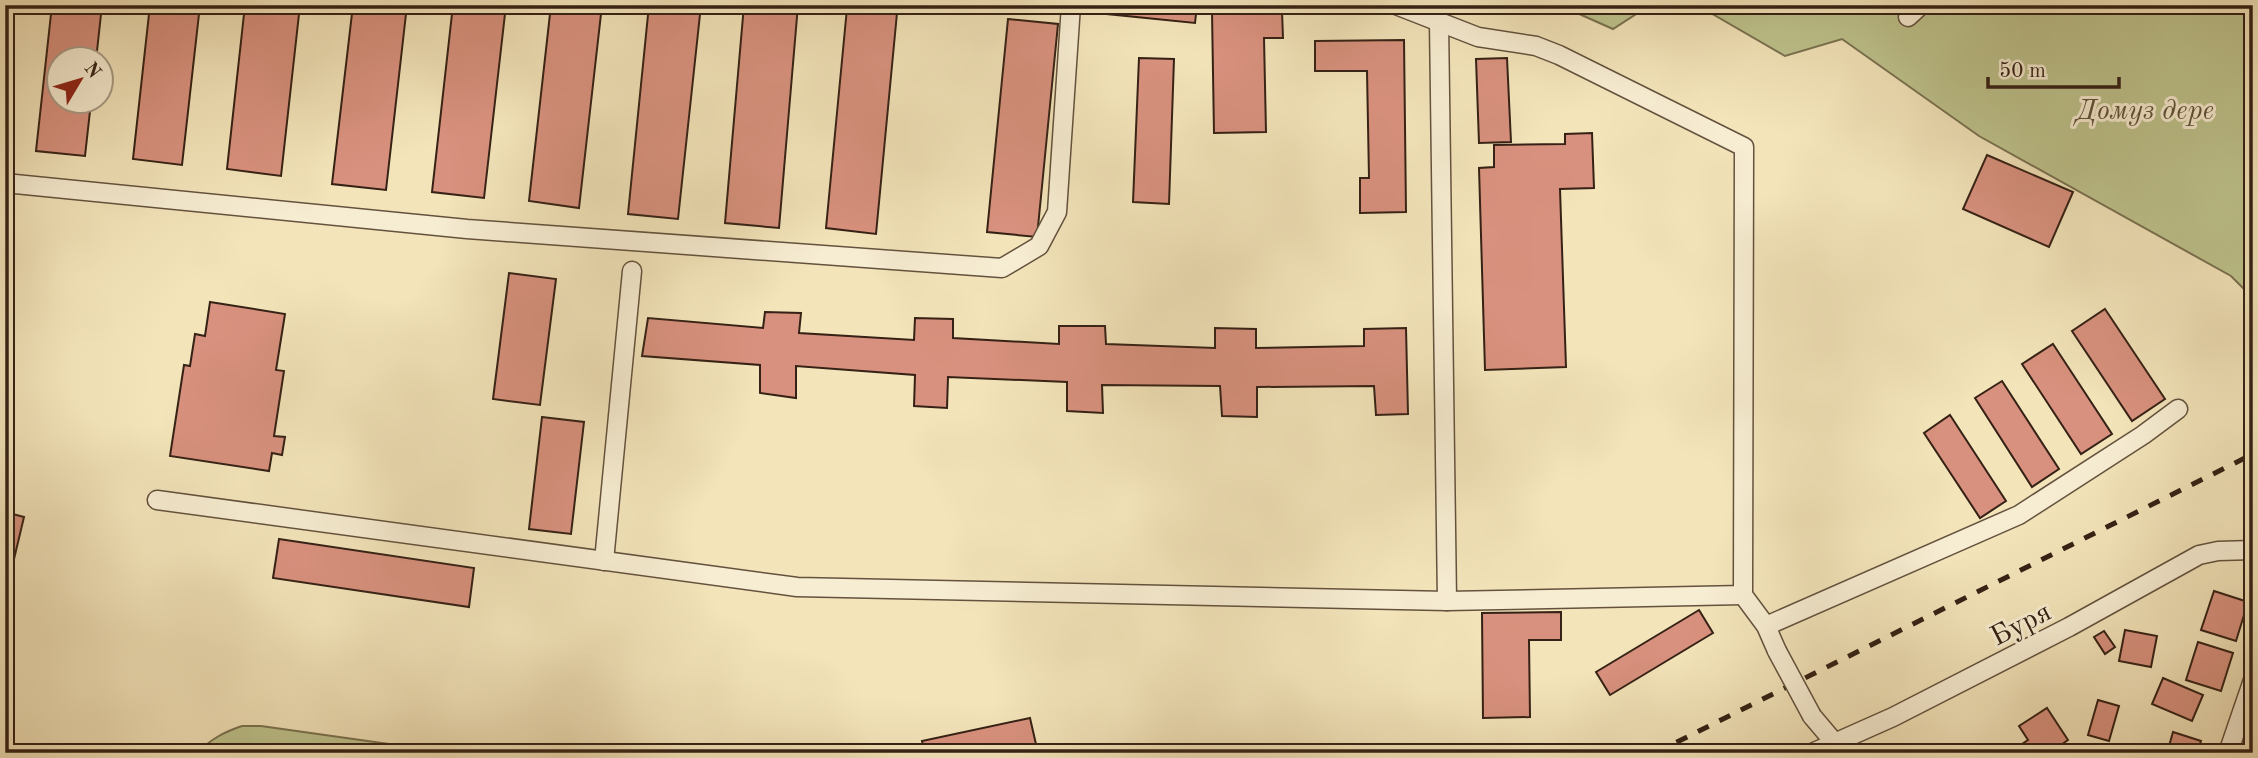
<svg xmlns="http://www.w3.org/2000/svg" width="2258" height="758" font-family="'Old Standard TT',serif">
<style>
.green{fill:#bec38d;stroke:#7a7251;stroke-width:2}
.building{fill:#d8917e;stroke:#352115;stroke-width:2}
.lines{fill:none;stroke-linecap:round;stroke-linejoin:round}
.minor-casing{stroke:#64523e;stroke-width:21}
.minor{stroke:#f7edd2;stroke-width:18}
.rail{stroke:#352115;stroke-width:5;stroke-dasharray:12 12;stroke-linecap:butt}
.minor-bridge-casing{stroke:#64523e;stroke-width:21;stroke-linecap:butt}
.minor-bridge{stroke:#f7edd2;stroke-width:18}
.labels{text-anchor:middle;stroke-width:6;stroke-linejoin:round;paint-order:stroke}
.park-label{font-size:28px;font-style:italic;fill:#5e5239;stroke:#f7edd2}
.street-label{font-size:28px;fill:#352115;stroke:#f7edd2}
</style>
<rect width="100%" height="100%" fill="#f3e4ba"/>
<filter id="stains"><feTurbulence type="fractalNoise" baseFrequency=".00286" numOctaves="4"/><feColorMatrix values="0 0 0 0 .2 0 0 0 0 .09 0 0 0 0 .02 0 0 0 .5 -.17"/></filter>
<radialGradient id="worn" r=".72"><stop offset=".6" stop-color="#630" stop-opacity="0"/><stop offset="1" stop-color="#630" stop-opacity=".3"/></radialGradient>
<g class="green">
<path d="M1559 5H1650L1613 29Z"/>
<path d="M1697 5H2253V298L2231 276 1979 136 1842 39 1785 56Z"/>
<path d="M242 726H261L453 753H197C211 739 224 732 242 726Z"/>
</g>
<g class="building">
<path d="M52 5H102L96 60H60V102H91L85 156 36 151Z"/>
<path d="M150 5H200L182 165 133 159Z"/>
<path d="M245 5H300L281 176 227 169Z"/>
<path d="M353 5H407L386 190 332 184Z"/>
<path d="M453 5H506L484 198 432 192Z"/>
<path d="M551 5H602L579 208 529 201Z"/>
<path d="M649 5H701L678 219 628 214Z"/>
<path d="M744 5H798L779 228 725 223Z"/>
<path d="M1097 5H1197L1195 23 1097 13Z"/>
<path d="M847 8 897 13 876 234 826 228Z"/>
<path d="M1282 11 1283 38H1264L1266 132 1214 133 1212 12Z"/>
<path d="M1008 19 1058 24 1037 237 987 232Z"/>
<path d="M1404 40 1406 212 1360 213V178H1369L1367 71H1315V41Z"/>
<path d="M1139 58 1174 59 1169 204 1133 202Z"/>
<path d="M1507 58 1511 142 1479 143 1476 59Z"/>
<path d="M1592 133 1594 188 1560 189 1566 367 1485 370 1479 168 1494 167V145L1565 144V134Z"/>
<path d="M1987 155 2073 192 2049 247 1963 209Z"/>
<path d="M509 273 556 279 540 405 493 399Z"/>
<path d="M210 302 285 314 276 370 284 371 274 436 285 437 282 455 272 453 269 471 170 456 184 365 190 366 195 334 205 336Z"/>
<path d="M2105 309 2165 399 2132 421 2072 331Z"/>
<path d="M765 312 801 313 799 333 914 340 915 318 953 319V338L1059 344V326H1105L1106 344 1215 348V328L1256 329V348L1364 346V329L1406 328 1408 414 1376 415 1374 386 1257 387V417L1222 416 1220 386 1102 385 1103 413 1067 411V382L948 377 947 408 914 406 915 375 796 366V398L760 393V365L642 356 648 318 763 328Z"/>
<path d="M2053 344 2112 434 2081 454 2022 364Z"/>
<path d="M2002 381 2059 469 2032 487 1975 398Z"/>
<path d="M1950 415 2006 501 1980 518 1924 433Z"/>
<path d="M542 417 584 422 571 534 529 529Z"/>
<path d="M5 512 24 517 5 597Z"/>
<path d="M279 539 474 568 469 607 273 578Z"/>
<path d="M2214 591 2248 602 2236 641 2201 630Z"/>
<path d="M1699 610 1713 633 1610 695 1596 672Z"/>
<path d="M1561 612V640H1529L1530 717 1483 718 1482 613Z"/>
<path d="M2125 630 2157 636 2151 667 2119 661Z"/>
<path d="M2104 631 2115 647 2105 654 2094 637Z"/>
<path d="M2198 642 2233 653 2221 691 2186 680Z"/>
<path d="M2163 678 2203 695 2192 721 2152 704Z"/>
<path d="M2098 700 2119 706 2109 741 2088 735Z"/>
<path d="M2047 708 2068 740 2061 745 2066 753H2028L2022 744 2028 740 2019 726Z"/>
<path d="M1030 718 1038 753H925L922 741Z"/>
<path d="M2173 732 2201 741 2197 753H2167Z"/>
</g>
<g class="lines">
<defs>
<g id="minor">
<path d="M1908 17 1921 5"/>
<path d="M1439 22 1447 601"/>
<path d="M5 183 467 229 1002 268 1039 246 1057 212 1071 5"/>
<path d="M157 500 797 587 1447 601 1743 595 1744 147 1559 55 1536 46 1478 37 1396 5"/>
<path d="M604 561 632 271"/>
<path d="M1743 595 1766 626 1777 651"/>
<path d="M1766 626 2019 515 2143 435 2178 409"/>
<path d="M1812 716 1834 742"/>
<path d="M1812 753 1893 717 2069 627 2199 555 2218 551 2253 550"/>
<path d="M2228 753 2253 680"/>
</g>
</defs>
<use href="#minor" class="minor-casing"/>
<use href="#minor" class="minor"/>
<path class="rail" d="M1655 753 2253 454"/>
<defs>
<path id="minor-bridge" d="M1777 651 1812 716"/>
</defs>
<use href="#minor-bridge" class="minor-bridge-casing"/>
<use href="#minor-bridge" class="minor-bridge"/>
</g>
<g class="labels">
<g class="park-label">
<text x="2145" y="119">Домуз дере</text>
</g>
<g class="street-label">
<text transform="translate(2020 623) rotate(-27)" y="10">Буря</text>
</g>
</g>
<rect width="2258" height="758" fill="none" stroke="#f3e4ba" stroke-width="28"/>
<rect x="7" y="7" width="2244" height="744" fill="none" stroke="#352115" stroke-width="3.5"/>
<rect x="14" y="14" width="2230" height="730" fill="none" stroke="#352115" stroke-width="2"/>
<g transform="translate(80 80) rotate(52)"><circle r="33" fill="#f7edd2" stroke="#a99b86" stroke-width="2"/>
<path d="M0-5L12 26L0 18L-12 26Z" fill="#8f2418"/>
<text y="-10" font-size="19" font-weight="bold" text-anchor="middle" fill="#352115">N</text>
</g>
<path d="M1988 77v10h131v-10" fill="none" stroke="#352115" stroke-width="3.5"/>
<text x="1999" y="77" font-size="21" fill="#352115" stroke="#f7edd2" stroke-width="5" paint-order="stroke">50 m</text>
<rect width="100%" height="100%" filter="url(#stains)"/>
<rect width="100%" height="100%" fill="url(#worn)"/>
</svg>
